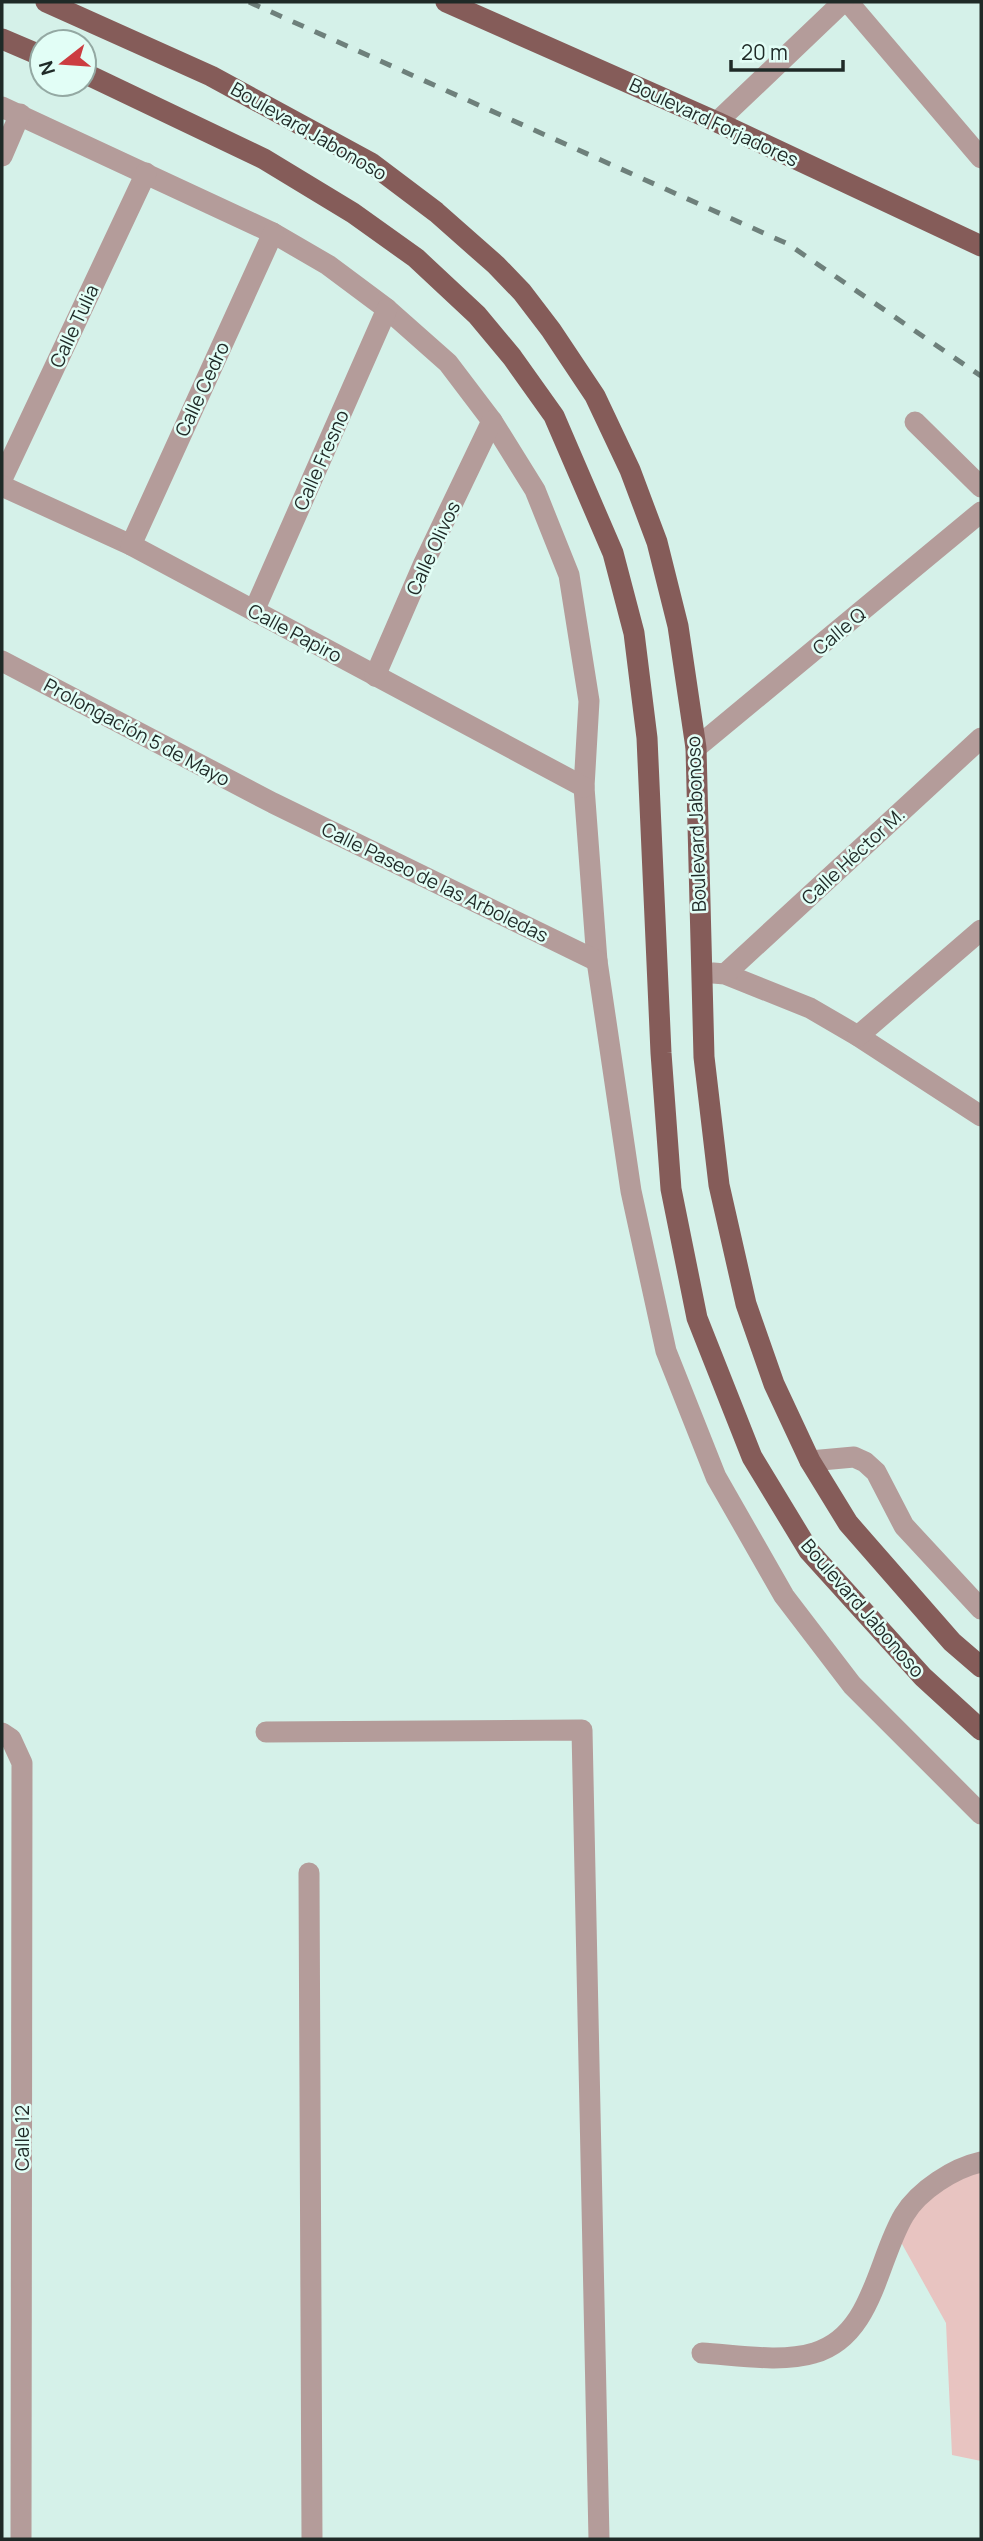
<svg xmlns="http://www.w3.org/2000/svg" width="983" height="2541" font-family="Manrope,sans-serif">
<style>
.green{fill:#e8c4c1}
.lines{fill:none;stroke-linecap:round;stroke-linejoin:round}
.minor{stroke:#b49c9a;stroke-width:21}
.major{stroke:#855c59;stroke-width:21}
.rail{stroke:#6e807b;stroke-width:5;stroke-dasharray:12 12;stroke-linecap:butt}
.labels{text-anchor:middle;stroke-width:5;stroke-linejoin:round;paint-order:stroke}
.street-label{font-size:19px;fill:#1f2a27;stroke:#e2fef6}
</style>
<rect width="100%" height="100%" fill="#d5f1e9"/>
<path class="green" d="M981 2168V2461L952 2455 946 2323 897 2235 920 2194Z"/>
<g class="lines">
<g class="minor">
<path d="M848 2 981 158"/>
<path d="M2 107 273 233 328 265 387 309 448 363 492 421 535 490 569 575 589 701 584 787 597 961 631 1191 666 1351 716 1477 784 1596 852 1685 981 1814"/>
<path d="M717 122 843 2"/>
<path d="M2 156 20 114"/>
<path d="M915 422 981 487"/>
<path d="M2 479 146 173"/>
<path d="M2 486 131 545 584 787"/>
<path d="M131 545 273 233"/>
<path d="M254 611 387 309"/>
<path d="M2 661 273 803 597 961"/>
<path d="M375 676 424 563 492 421"/>
<path d="M696 748 981 512"/>
<path d="M713 973 725 974 810 1008 858 1036 981 1116"/>
<path d="M725 974 981 738"/>
<path d="M858 1036 981 930"/>
<path d="M810 1461 854 1457 865 1462 876 1472 904 1526 981 1609"/>
<path d="M266 1732 582 1730 599 2539"/>
<path d="M2 1733 11 1739 22 1763 21 2539"/>
<path d="M309 1873 312 2539"/>
<path d="M702 2353C736 2355 782 2363 814 2353 873 2336 877 2260 904 2215 919 2190 954 2168 981 2162"/>
</g>
<g class="major">
<path d="M46 2 211 76 371 163 436 212 496 265 522 292 551 330 595 396 630 470 657 542 678 626 696 748 704 1057 719 1185 746 1304 774 1384 810 1461 848 1523 952 1642 981 1667"/>
<path d="M446 2 717 122 981 246"/>
<path d="M2 39 42 56"/>
<path d="M84 73 264 159 353 213 416 258 477 315 512 357 554 416 613 553 634 633 647 738 661 1053 671 1189 697 1318 752 1457 809 1551 923 1677 981 1730"/>
</g>
<path class="rail" d="M249 2 788 244 981 376"/>
</g>
<g class="labels">
<g class="street-label">
<text transform="translate(714 122) rotate(25)" y="7">Boulevard Forjadores</text>
<text transform="translate(309 131) rotate(30)" y="7">Boulevard Jabonoso</text>
<text transform="translate(74 326) rotate(-65)" y="7">Calle Tulia</text>
<text transform="translate(202 389) rotate(-65)" y="7">Calle Cedro</text>
<text transform="translate(321 460) rotate(-66)" y="7">Calle Fresno</text>
<text transform="translate(433 548) rotate(-65)" y="7">Calle Olivos</text>
<text transform="translate(839 631) rotate(-40)" y="7">Calle Q</text>
<text transform="translate(295 633) rotate(28)" y="7">Calle Papiro</text>
<text transform="translate(137 732) rotate(28)" y="7">Prolongación 5 de Mayo</text>
<text transform="translate(696 824) rotate(-92)" y="7">Boulevard Jabonoso</text>
<text transform="translate(853 856) rotate(-43)" y="7">Calle Héctor M.</text>
<text transform="translate(435 882) rotate(26)" y="7">Calle Paseo de las Arboledas</text>
<text transform="translate(863 1608) rotate(49)" y="7">Boulevard Jabonoso</text>
<text transform="translate(22 2138) rotate(-90)" y="7">Calle 12</text>
</g>
</g>
<rect width="983" height="2541" fill="none" stroke="#1f2a27" stroke-width="7"/>
<g transform="translate(63 63) rotate(253)"><circle r="33" fill="#e2fef6" stroke="#94a9a3" stroke-width="2"/>
<path d="M0-5L12 26L0 18L-12 26Z" fill="#cc3d41"/>
<text y="-10" font-size="19" font-weight="bold" text-anchor="middle" fill="#1f2a27">N</text>
</g>
<path d="M731 60v10h112v-10" fill="none" stroke="#1f2a27" stroke-width="3.5"/>
<text x="741" y="60" font-size="21" fill="#1f2a27" stroke="#e2fef6" stroke-width="5" paint-order="stroke">20 m</text>
</svg>
